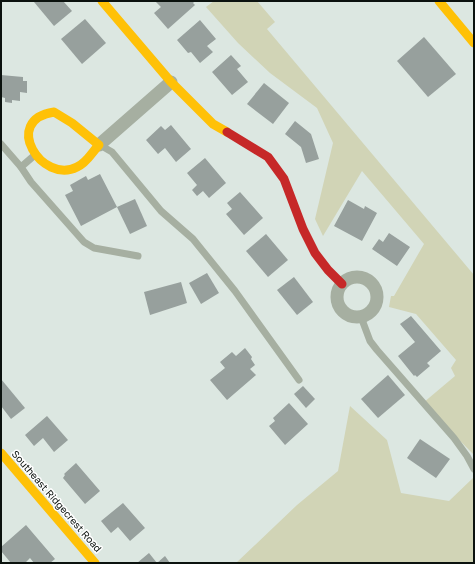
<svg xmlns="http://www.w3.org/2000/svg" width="475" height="564" font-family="'Golos Text',sans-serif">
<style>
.green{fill:#d1d4b6}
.building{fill:#97a09d}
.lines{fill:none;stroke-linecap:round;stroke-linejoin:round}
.lane{stroke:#a6afa1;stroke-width:7}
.street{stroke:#a6afa1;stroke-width:13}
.slow{stroke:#ffc107;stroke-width:9}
.jam{stroke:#c62828;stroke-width:9}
.labels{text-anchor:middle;stroke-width:3;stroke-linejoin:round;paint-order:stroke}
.street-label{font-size:10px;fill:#0b120e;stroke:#fff}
</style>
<rect width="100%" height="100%" fill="#dce7e1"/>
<g class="green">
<path d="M214 1H257L275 22 267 29 474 275V455L423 403 455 376 451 368 456 360 416 314 389 307 391 296H394L424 244 362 171 323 236 315 219 333 143 317 108 270 73 238 43 206 7Z"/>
<path d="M350 406 387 440 401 493 449 501 474 477V563H236L297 505 338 471Z"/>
</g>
<g class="building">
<path d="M35 1H63L72 11 54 26 34 2Z"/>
<path d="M155 1H195L193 3 195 5 168 29 154 13 161 7Z"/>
<path d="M85 19 106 43 82 64 61 39Z"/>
<path d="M200 20 216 39 207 46 213 52 200 63 191 52 188 53 177 40Z"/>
<path d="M424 37 456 74 428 97 397 61Z"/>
<path d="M231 55 241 66 237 69 248 82 232 95 212 72Z"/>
<path d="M1 75 23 77V81H27V93L20 92V101L12 100V103L5 102V98L1 97Z"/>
<path d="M264 83 289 103 273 124 247 104Z"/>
<path d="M295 121 311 134 319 159 306 163 301 147 285 134Z"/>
<path d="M171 125 191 149 176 162 165 148 158 154 146 140 161 126 165 130Z"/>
<path d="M205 158 226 183 209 198 203 191 197 196 192 190 197 185 187 173Z"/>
<path d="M100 174 117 207 81 226 65 195 73 191 70 185 86 176 88 180Z"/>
<path d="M240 192 263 218 244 235 226 214 232 209 227 203Z"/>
<path d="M135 199 147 226 130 234 117 207Z"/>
<path d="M348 200 364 209 365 206 377 213 362 241 334 226Z"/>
<path d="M389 233 410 247 397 266 372 249 379 239 383 242Z"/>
<path d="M266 234 288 260 268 277 246 251Z"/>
<path d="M207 273 219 293 201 304 189 283Z"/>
<path d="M294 277 313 302 297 315 277 290Z"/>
<path d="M181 282 187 303 150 315 144 292Z"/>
<path d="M411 316 441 351 427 363 430 366 417 377 415 375 414 376 398 356 415 342 400 324Z"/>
<path d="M245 348 252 357 251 359 255 365 250 369 256 375 227 400 210 380 225 368 220 362 232 352 236 356Z"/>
<path d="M388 375 405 395 378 418 361 399Z"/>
<path d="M1 379 25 408 11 419 1 406Z"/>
<path d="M303 386 315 399 306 408 294 394Z"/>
<path d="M289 403 308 424 285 445 269 426 275 421 273 418Z"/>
<path d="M47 416 68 440 54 452 43 438 34 446 25 435Z"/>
<path d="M420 439 450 459 436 478 407 458Z"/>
<path d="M76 463 100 491 85 504 63 478 65 475 64 474Z"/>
<path d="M123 503 145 528 130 541 118 527 111 533 101 521Z"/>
<path d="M26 525 55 559 50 563H34L30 558 25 563H11L1 551V547Z"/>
<path d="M149 553 157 563 165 556 170 563H137Z"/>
</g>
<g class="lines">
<g class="lane">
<path d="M1 144 21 167"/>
<path d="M100 145 112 152 161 211 193 239 235 291 299 380"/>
<path d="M36 154 21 167 31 182 84 242 94 248 138 256"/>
<path d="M361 317 370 341 377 350 454 438 467 456 474 469"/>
</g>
<g class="street">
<path d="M99 145 171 82"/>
<circle cx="357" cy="297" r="20"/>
</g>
<g class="slow">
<path d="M102 1 171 82 213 124 227 132"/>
<path d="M439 1 474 43"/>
<path d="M54 112 72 123 99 145C92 152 87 163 77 167 42 185 1 120 54 112Z"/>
<path d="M1 453 95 563"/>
</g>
<path class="jam" d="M227 132 268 157 284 179 303 229 315 253 328 270 342 284"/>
</g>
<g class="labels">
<g class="street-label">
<text transform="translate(57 501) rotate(49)" y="4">Southeast Ridgecrest Road</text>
</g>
</g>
<rect width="475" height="564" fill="none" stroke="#0b120e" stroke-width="4"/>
</svg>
